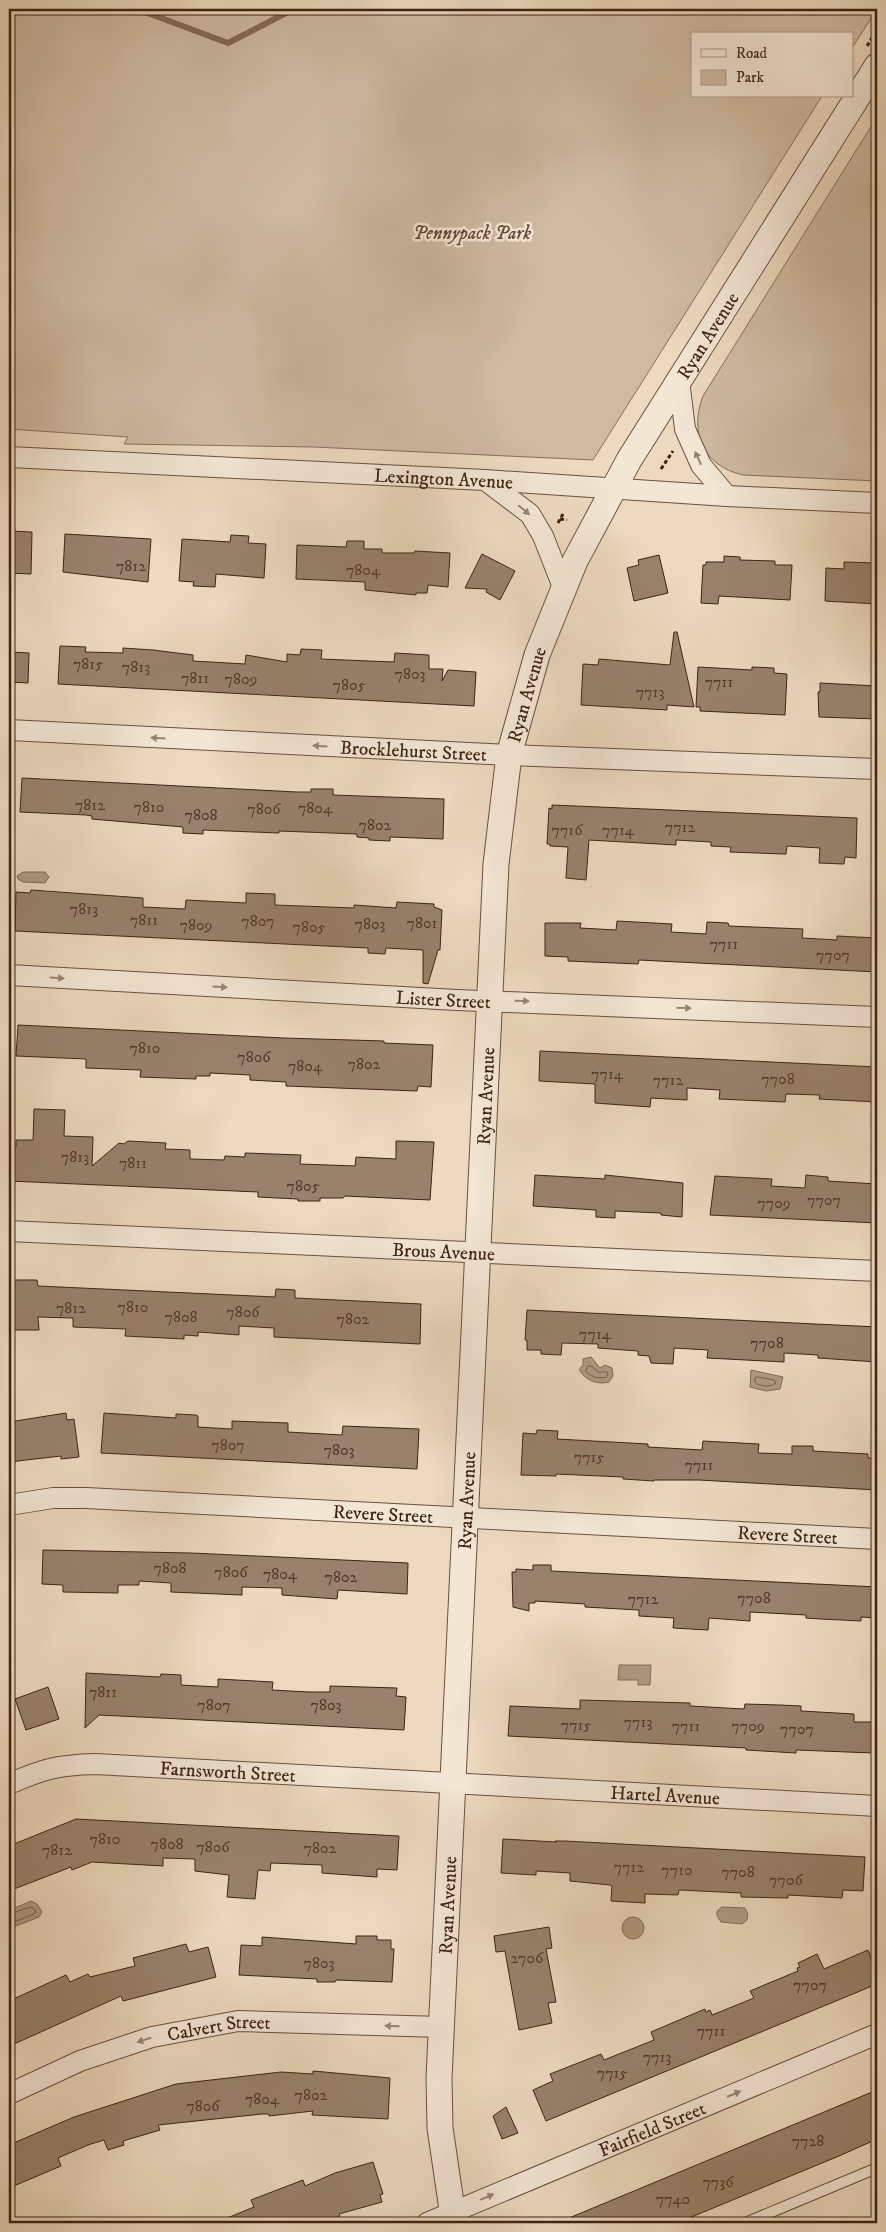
<svg xmlns="http://www.w3.org/2000/svg" width="886" height="2232" font-family="'IM FELL DW Pica',serif">
<style>
.green{fill:#cebaa2;stroke:#866e5a}
.water{fill:#b09b84;stroke:#826b56}
.lines{fill:none;stroke-linecap:round;stroke-linejoin:round}
.shore{stroke:#765f4b;stroke-width:1}
.stream{stroke:#826b56;stroke-width:6}
.building{fill:#98826c;stroke:#3d2312}
.service-casing{stroke:#69503d;stroke-width:12}
.minor-casing{stroke:#69503d;stroke-width:22}
.tertiary-casing{stroke:#69503d;stroke-width:27}
.path{stroke:#3d2312;stroke-width:3;stroke-dasharray:4 2.5;stroke-linecap:butt}
.service{stroke:#f3e6d5;stroke-width:10}
.minor{stroke:#f3e6d5;stroke-width:20}
.tertiary{stroke:#f3e6d5;stroke-width:25}
.oneway{fill:#988474}
.labels{text-anchor:middle;stroke-width:5;stroke-linejoin:round;paint-order:stroke}
.number-label{font-size:16px;fill:#543b28}
.park-label{font-size:19px;font-style:italic;fill:#614936;stroke:#f3e6d5}
.street-label{font-size:19px;fill:#3d2312;stroke:#f3e6d5}
</style>
<rect width="100%" height="100%" fill="#ecd9bf"/>
<filter id="stains"><feTurbulence type="fractalNoise" baseFrequency=".004" numOctaves="4"/><feColorMatrix values="0 0 0 0 .2 0 0 0 0 .09 0 0 0 0 .02 0 0 0 .5 -.17"/></filter>
<radialGradient id="worn" r=".72"><stop offset=".6" stop-color="#630" stop-opacity="0"/><stop offset="1" stop-color="#630" stop-opacity=".3"/></radialGradient>
<g class="green">
<path d="M9 9H877L852 48V34H692V96H822L593 460 314 447 124 444 128 437 9 429Z"/>
<path d="M877 117V481L743 475C703 466 689 432 703 396Z"/>
</g>
<g class="water">
<path d="M23 872H45L49 877 45 883 23 882 18 879 17 876Z"/>
<path d="M591 1357 600 1368 605 1365 612 1368 613 1376 609 1382C597 1385 587 1381 579 1370L583 1365V1359Z"/>
<path d="M751 1370 783 1377 780 1389 766 1391 750 1387Z"/>
<path d="M619 1665H651L650 1685H638V1680H618Z"/>
<path d="M31 1901 37 1904 42 1912 39 1917 16 1926 11 1925 9 1921 10 1910Z"/>
<path d="M722 1907 745 1908 748 1914 747 1920 742 1924 721 1922 717 1916V1911Z"/>
<circle cx="633" cy="1928" r="11"/>
</g>
<g class="lines">
<g class="shore">
<path d="M588 1366H591L598 1372H607L608 1375 605 1378 594 1377 586 1372Z"/>
<path d="M758 1377 774 1380 776 1383C771 1387 759 1387 755 1382V1378Z"/>
<path d="M9 1914 31 1907 36 1911 34 1914 17 1921 9 1920"/>
</g>
<g class="stream">
<path d="M137 9 228 43 294 9"/>
<path d="M685 9H687"/>
</g>
</g>
<g class="building">
<path d="M9 531 32 532 31 574 9 573Z"/>
<path d="M65 534 151 539 148 582 63 572Z"/>
<path d="M231 535 249 536 248 543 266 544 264 578 216 574 215 587 193 586 194 582 179 581 182 539 230 542Z"/>
<path d="M347 541H364V549H382V553H414L415 551 450 553 448 587 428 585 427 593H416V595L365 590V582L296 579 297 545 346 547Z"/>
<path d="M482 554 515 571 500 600 486 592 487 589 465 588Z"/>
<path d="M659 555 668 593 634 601 627 568 639 565 638 560Z"/>
<path d="M724 556 740 557V560L775 561V565H792L790 600 719 596 718 604 701 603 703 565H706V562H724Z"/>
<path d="M844 562 877 563V604L825 601 826 568 844 569Z"/>
<path d="M674 632H677L694 707 667 705V710L581 705 583 664 598 665 599 659 670 665Z"/>
<path d="M60 646 86 647 85 652 123 653V648L153 650 193 655V661L245 664 246 655 287 662V654L300 655 301 649 322 650 321 659 394 662 395 653 429 655V669H443L442 681 448 670 476 672 474 706 58 684Z"/>
<path d="M9 652 29 653 28 683 9 682Z"/>
<path d="M698 667 752 670V667L774 668V673L787 674 785 715 700 711V707H696Z"/>
<path d="M820 683 877 686V719L819 717 818 692H820Z"/>
<path d="M22 778 297 792H311V789H333V795L444 799 443 839 390 837V841L369 840V838L357 837V834L279 831V833L203 830V834L183 833V827L92 819V816L86 815 20 812Z"/>
<path d="M552 805 857 818 856 858 845 857 844 864 819 863 820 848 787 846 786 854H783L730 852 731 847 711 846V842L676 840V845L589 840 586 880 566 878 568 847 550 846V844H547L549 808 552 809Z"/>
<path d="M31 890 143 898V907L185 909 186 900 246 903V893L275 894V905L354 908V905L396 908 397 902 434 904V907L442 910 440 950H438L428 984 423 983V950L386 948 385 954 368 953V948L15 931 16 892 30 893Z"/>
<path d="M617 921 672 924 671 932 706 934 707 922 728 923 729 926 803 929 802 938 837 940V936L877 938V972L639 960 638 964 568 961V957L545 956V923H581L580 928 616 930Z"/>
<path d="M18 1025 284 1038 384 1041V1043L433 1045 431 1087 418 1086 417 1091 286 1086V1082L250 1080V1075L210 1073V1076H196V1079L140 1077 141 1070 86 1068V1059L16 1056Z"/>
<path d="M540 1051 877 1067V1102L819 1099 820 1095 786 1094 785 1102 719 1099 720 1090 687 1088V1100L651 1098 650 1107 595 1103V1084L539 1081Z"/>
<path d="M34 1109 65 1110 64 1136 93 1137 92 1166 119 1143 124 1144 128 1141 166 1143 165 1149 190 1150V1159L224 1160 225 1156 245 1157V1153L301 1155 300 1164 355 1166 356 1157 396 1159V1141L434 1142 430 1200 345 1196 343 1198H320V1201H298V1199L258 1197V1192L9 1181V1147H16V1140H33Z"/>
<path d="M535 1175 605 1179V1175L683 1183 682 1217 661 1215V1213L615 1211V1218L596 1217V1210L533 1206Z"/>
<path d="M806 1175 828 1177V1181L877 1184V1223L710 1215 715 1176 772 1179 771 1186 805 1188Z"/>
<path d="M9 1280H37L38 1286 275 1297 276 1289 295 1290V1298L421 1304 420 1344 274 1337V1328L239 1326V1335L198 1332V1336L184 1335V1339L125 1336 126 1329 73 1327V1318L38 1317 39 1330H12L13 1327H9Z"/>
<path d="M527 1310 877 1327V1362L818 1358V1355L784 1353V1362L707 1358 708 1350 674 1348 673 1364 651 1363 649 1356 638 1355V1351L598 1348V1344L562 1343 561 1355 541 1354V1350H527V1340H525Z"/>
<path d="M66 1413 67 1420 74 1419 79 1457 61 1459V1456L9 1462V1422Z"/>
<path d="M104 1413 176 1418V1414L196 1415 198 1416V1427L232 1429V1421L288 1423V1432L342 1435 343 1426 419 1429 417 1469 101 1453Z"/>
<path d="M537 1430 558 1431 557 1439 648 1444V1447L702 1450 703 1441 759 1444 758 1453 792 1454V1446H813V1451L868 1454V1458H877V1490L699 1480H654V1481L623 1479V1477L556 1474V1476L521 1475 523 1433 536 1434Z"/>
<path d="M43 1550 191 1553 408 1563 407 1594 338 1590 337 1599 282 1595V1588L242 1587V1595L171 1592V1583L139 1581V1585H118V1593L63 1592V1585L42 1584Z"/>
<path d="M533 1565H551V1571L877 1587V1618L861 1617V1621L821 1619 806 1618V1615L750 1612V1621L709 1618 708 1630 673 1628 674 1618 639 1616V1610L585 1607V1604L535 1601V1603H529V1611L513 1607 512 1572H516V1569L533 1570Z"/>
<path d="M86 1673 160 1677 161 1674 181 1675V1685L218 1687V1679L273 1682 272 1690 309 1692H330V1686L397 1688 396 1696 406 1697 404 1730 99 1715 85 1728Z"/>
<path d="M48 1687 59 1719 26 1730 15 1699Z"/>
<path d="M580 1700 690 1703V1706L744 1709 745 1704 780 1705 801 1706V1711L854 1714V1722H874L873 1753 796 1750V1753L746 1750V1748L508 1736 510 1706 580 1709Z"/>
<path d="M76 1819 399 1836 397 1870 377 1869V1877L322 1873V1865L271 1863 270 1871 258 1870 255 1899 227 1897 229 1875 195 1871V1859L163 1858V1866L92 1862 72 1870 71 1867 9 1891V1846Z"/>
<path d="M503 1839 556 1842 555 1841H565L865 1857 863 1891 843 1890 842 1898 788 1895V1898L741 1897V1893L679 1890 678 1895 645 1894V1903L611 1901 612 1886 610 1885 570 1881V1873L536 1871V1875L501 1873Z"/>
<path d="M549 1927 552 1948 546 1949 556 2002 548 2003 552 2023 519 2030 505 1951 496 1952 494 1936Z"/>
<path d="M356 1936H377V1940H391V1949H394L392 1982 336 1980 335 1982H317V1979L239 1975 241 1945 262 1946V1937L356 1944Z"/>
<path d="M186 1944 189 1952 208 1947 216 1977 123 2001 121 1996 14 2044 9 2033V2001L66 1975 70 1982 88 1974 90 1977 135 1966 133 1958Z"/>
<path d="M868 1950 877 1973V1984L546 2121 533 2090 553 2081 550 2074 601 2054 604 2060 654 2040 651 2032 705 2009 706 2012 710 2010 712 2015 754 1998 750 1991 798 1971 797 1968 800 1967 798 1963 817 1954 824 1969Z"/>
<path d="M313 2071 390 2078 388 2119 312 2115 313 2111 269 2116V2114H262L158 2125 160 2130 123 2141 124 2145 108 2150 104 2140 88 2145 58 2158 61 2166 9 2188V2145L74 2117 176 2084 281 2072 313 2074Z"/>
<path d="M877 2090V2139L839 2156 677 2223H557Z"/>
<path d="M506 2107 518 2133 502 2139 493 2116Z"/>
<path d="M373 2162 383 2194 380 2195 382 2202 339 2214 340 2216 324 2223 322 2218 302 2223H215L254 2207 251 2200 303 2180 305 2186 335 2173Z"/>
</g>
<g class="lines">
<defs>
<path id="service" d="M745 2223 877 2168"/>
<g id="minor">
<path d="M679 380 685 429 701 465 727 496"/>
<path id="s1" d="M9 457 485 480 727 496 877 503"/>
<path d="M485 480 530 514 543 536 563 587"/>
<path id="s2" d="M9 730 509 755 877 769"/>
<path id="s3" d="M9 975 457 1000 877 1017"/>
<path id="s4" d="M9 1231 877 1271"/>
<path id="s5" d="M9 1505 53 1498H86L877 1539"/>
<path id="s6" d="M9 1784C43 1769 58 1765 95 1764L877 1806"/>
<path id="s7" d="M9 2094 80 2061 152 2037 238 2021 441 2027"/>
<path id="s8" d="M427 2223 877 2034"/>
</g>
<g id="tertiary">
<path id="s9" d="M454 2223 440 2128 439 2078 496 864 509 755 537 655 575 561 629 460 877 66"/>
</g>
</defs>
<use href="#service" class="service-casing"/>
<use href="#minor" class="minor-casing"/>
<use href="#tertiary" class="tertiary-casing"/>
<g class="path">
<path d="M867 46 877 30"/>
<path d="M661 469 673 451"/>
<path d="M560 519 567 520"/>
<path d="M558 523 563 514"/>
</g>
<use href="#service" class="service"/>
<use href="#minor" class="minor"/>
<use href="#tertiary" class="tertiary"/>
</g>
<defs><path id="oneway-solid" d="M-6-.8H1V-3.2L6.5 0L1 3.2V.8H-6Z" transform="scale(1.25)"/></defs>
<g class="oneway">
<use href="#oneway-solid" transform="translate(698 458) rotate(-115)"/>
<use href="#oneway-solid" transform="translate(524 510) rotate(40)"/>
<use href="#oneway-solid" transform="translate(158 738) rotate(-177)"/>
<use href="#oneway-solid" transform="translate(320 746) rotate(-177)"/>
<use href="#oneway-solid" transform="translate(57 978) rotate(3)"/>
<use href="#oneway-solid" transform="translate(220 987) rotate(3)"/>
<use href="#oneway-solid" transform="translate(522 1001) rotate(2)"/>
<use href="#oneway-solid" transform="translate(684 1008) rotate(2)"/>
<use href="#oneway-solid" transform="translate(392 2026) rotate(-178)"/>
<use href="#oneway-solid" transform="translate(144 2040) rotate(162)"/>
<use href="#oneway-solid" transform="translate(734 2094) rotate(-23)"/>
<use href="#oneway-solid" transform="translate(487 2197) rotate(-23)"/>
</g>
<g class="labels">
<g class="number-label">
<text x="131" y="571">7812</text>
<text x="363" y="575">7804</text>
<text x="88" y="669">7815</text>
<text x="136" y="672">7813</text>
<text x="410" y="679">7803</text>
<text x="195" y="683">7811</text>
<text x="241" y="684">7809</text>
<text x="719" y="687">7711</text>
<text x="349" y="690">7805</text>
<text x="650" y="697">7713</text>
<text x="90" y="810">7812</text>
<text x="149" y="812">7810</text>
<text x="315" y="813">7804</text>
<text x="264" y="814">7806</text>
<text x="201" y="820">7808</text>
<text x="375" y="830">7802</text>
<text x="680" y="832">7712</text>
<text x="567" y="835">7716</text>
<text x="618" y="835">7714</text>
<text x="84" y="914">7813</text>
<text x="144" y="925">7811</text>
<text x="258" y="926">7807</text>
<text x="422" y="928">7801</text>
<text x="370" y="929">7803</text>
<text x="196" y="930">7809</text>
<text x="309" y="932">7805</text>
<text x="724" y="949">7711</text>
<text x="833" y="960">7707</text>
<text x="145" y="1053">7810</text>
<text x="254" y="1062">7806</text>
<text x="364" y="1069">7802</text>
<text x="305" y="1071">7804</text>
<text x="607" y="1079">7714</text>
<text x="778" y="1084">7708</text>
<text x="668" y="1085">7712</text>
<text x="75" y="1162">7813</text>
<text x="133" y="1168">7811</text>
<text x="303" y="1191">7805</text>
<text x="824" y="1205">7707</text>
<text x="774" y="1208">7709</text>
<text x="133" y="1312">7810</text>
<text x="71" y="1313">7812</text>
<text x="243" y="1317">7806</text>
<text x="181" y="1322">7808</text>
<text x="353" y="1324">7802</text>
<text x="595" y="1339">7714</text>
<text x="767" y="1348">7708</text>
<text x="228" y="1450">7807</text>
<text x="339" y="1455">7803</text>
<text x="589" y="1462">7715</text>
<text x="699" y="1470">7711</text>
<text x="170" y="1573">7808</text>
<text x="231" y="1577">7806</text>
<text x="280" y="1579">7804</text>
<text x="341" y="1582">7802</text>
<text x="754" y="1603">7708</text>
<text x="643" y="1604">7712</text>
<text x="103" y="1697">7811</text>
<text x="214" y="1710">7807</text>
<text x="326" y="1710">7803</text>
<text x="638" y="1727">7713</text>
<text x="576" y="1730">7715</text>
<text x="686" y="1731">7711</text>
<text x="748" y="1731">7709</text>
<text x="797" y="1734">7707</text>
<text x="105" y="1844">7810</text>
<text x="167" y="1849">7808</text>
<text x="213" y="1852">7806</text>
<text x="320" y="1853">7802</text>
<text x="57" y="1855">7812</text>
<text x="629" y="1872">7712</text>
<text x="677" y="1875">7710</text>
<text x="738" y="1877">7708</text>
<text x="786" y="1885">7706</text>
<text x="527" y="1963">2706</text>
<text x="319" y="1968">7803</text>
<text x="810" y="1990">7707</text>
<text x="711" y="2036">7711</text>
<text x="657" y="2062">7713</text>
<text x="612" y="2078">7715</text>
<text x="311" y="2100">7802</text>
<text x="262" y="2104">7804</text>
<text x="203" y="2111">7806</text>
<text x="808" y="2146">7728</text>
<text x="718" y="2187">7736</text>
<text x="673" y="2204">7740</text>
</g>
<g class="park-label">
<text x="472" y="239">Pennypack Park</text>
</g>
<g class="street-label">
<text dy="7" stroke="none"><textPath href="#s9" startOffset="1938">Ryan Avenue</textPath></text>
<text dy="7" stroke="none"><textPath href="#s1" startOffset="435">Lexington Avenue</textPath></text>
<text dy="7" stroke="none"><textPath href="#s9" startOffset="1534">Ryan Avenue</textPath></text>
<text dy="7" stroke="none"><textPath href="#s2" startOffset="405">Brocklehurst Street</textPath></text>
<text dy="7" stroke="none"><textPath href="#s3" startOffset="435">Lister Street</textPath></text>
<text dy="7" stroke="none"><textPath href="#s9" startOffset="1129">Ryan Avenue</textPath></text>
<text dy="7" stroke="none"><textPath href="#s4" startOffset="435">Brous Avenue</textPath></text>
<text dy="7" stroke="none"><textPath href="#s9" startOffset="724">Ryan Avenue</textPath></text>
<text dy="7" stroke="none"><textPath href="#s5" startOffset="375">Revere Street</textPath></text>
<text dy="7" stroke="none"><textPath href="#s5" startOffset="780">Revere Street</textPath></text>
<text dy="7" stroke="none"><textPath href="#s6" startOffset="222">Farnsworth Street</textPath></text>
<text dy="7" stroke="none"><textPath href="#s6" startOffset="660">Hartel Avenue</textPath></text>
<text dy="7" stroke="none"><textPath href="#s9" startOffset="319">Ryan Avenue</textPath></text>
<text dy="7" stroke="none"><textPath href="#s7" startOffset="222">Calvert Street</textPath></text>
<text dy="7" stroke="none"><textPath href="#s8" startOffset="244">Fairfield Street</textPath></text>
</g>
</g>
<rect width="886" height="2232" fill="none" stroke="#ecd9bf" stroke-width="30"/>
<rect x="10" y="10" width="866" height="2212" fill="none" stroke="#3d2312" stroke-width="2.5"/>
<rect x="15" y="15" width="856" height="2202" fill="none" stroke="#3d2312"/>
<rect x="691" y="32" width="162" height="65" fill="#f3e6d5" stroke="#aa9887"/>
<rect x="701" y="49" width="25" height="8" fill="#f3e6d5" stroke="#aa9887"/>
<text x="736" y="58" font-size="15" fill="#3d2312">Road</text>
<rect x="701" y="70" width="25" height="15" fill="#cebaa2" stroke="#aa9887"/>
<text x="736" y="82" font-size="15" fill="#3d2312">Park</text>
<rect width="100%" height="100%" filter="url(#stains)"/>
<rect width="100%" height="100%" fill="url(#worn)"/>
</svg>
